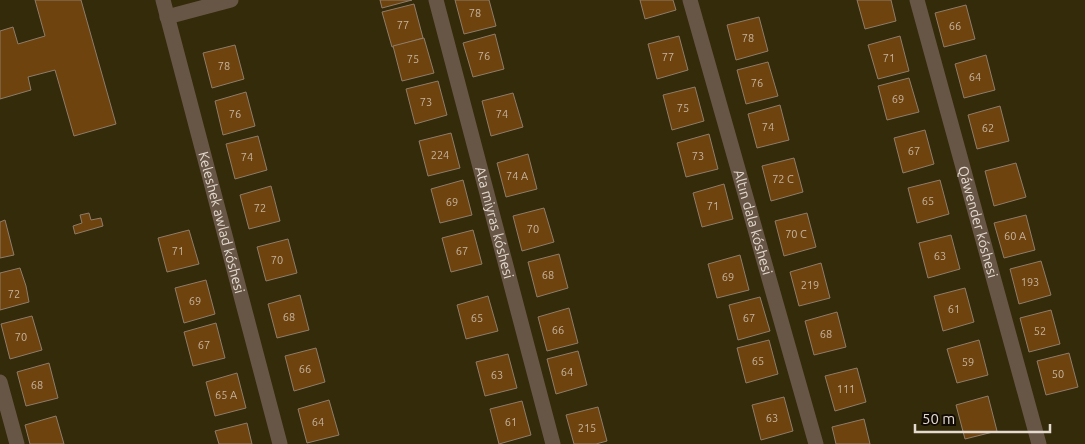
<svg xmlns="http://www.w3.org/2000/svg" width="1085" height="444" font-family="Ubuntu,sans-serif">
<style>
.sand{fill:#342b0a}
.building{fill:#6e430e;stroke:#8e7c6b}
.lines{fill:none;stroke-linecap:round;stroke-linejoin:round}
.minor{stroke:#675646;stroke-width:15}
.labels{text-anchor:middle;stroke-width:4;stroke-linejoin:round;paint-order:stroke}
.number-label{font-size:11px;fill:#c6b4a0}
.street-label{font-size:14px;fill:#e4dad0;stroke:#130c06}
</style>
<rect width="100%" height="100%" fill="#302112"/>
<rect class="sand" x="0" y="0" width="1085" height="444"/>
<g class="building">
<path d="M35 0H81L116 124 74 136 55 70 28 77 31 90 0 99V31L13 27 18 44 45 36Z"/>
<path d="M380 0H412L382 8Z"/>
<path d="M455 0H489L496 26 464 34Z"/>
<path d="M640 0H673L676 10 645 19Z"/>
<path d="M857 0H891L896 21 865 29Z"/>
<path d="M414 4 423 38 392 47 382 12Z"/>
<path d="M966 5 975 39 944 47 935 13Z"/>
<path d="M759 17 768 51 736 60 727 25Z"/>
<path d="M495 34 504 69 473 77 463 43Z"/>
<path d="M679 36 688 70 657 79 648 44Z"/>
<path d="M900 36 909 71 878 79 868 45Z"/>
<path d="M424 38 434 73 402 81 393 46Z"/>
<path d="M235 45 244 79 212 88 203 53Z"/>
<path d="M986 55 995 90 964 98 955 64Z"/>
<path d="M768 62 778 96 746 104 737 70Z"/>
<path d="M909 78 919 112 887 120 878 86Z"/>
<path d="M438 81 447 115 415 124 406 89Z"/>
<path d="M695 87 704 121 672 130 663 95Z"/>
<path d="M246 92 255 126 223 135 215 101Z"/>
<path d="M513 93 523 127 491 136 482 101Z"/>
<path d="M780 105 789 140 757 148 748 114Z"/>
<path d="M1000 106 1009 141 977 149 968 115Z"/>
<path d="M925 130 934 164 903 173 894 138Z"/>
<path d="M451 133 460 168 428 176 419 141Z"/>
<path d="M709 134 718 169 686 177 677 143Z"/>
<path d="M258 136 267 170 235 179 226 144Z"/>
<path d="M528 154 537 189 506 197 497 163Z"/>
<path d="M794 158 803 192 771 201 762 166Z"/>
<path d="M1016 163 1026 197 994 206 985 171Z"/>
<path d="M463 180 472 215 440 223 431 189Z"/>
<path d="M940 180 949 214 917 223 908 188Z"/>
<path d="M724 184 733 219 702 227 693 193Z"/>
<path d="M271 186 280 221 249 229 240 195Z"/>
<path d="M544 208 554 242 522 251 513 216Z"/>
<path d="M89 213 91 220 101 218 103 226 75 234 73 226 82 223 80 215Z"/>
<path d="M807 213 816 247 784 256 775 221Z"/>
<path d="M1026 215 1035 250 1004 258 994 223Z"/>
<path d="M5 220 14 255 0 258V222Z"/>
<path d="M189 230 199 264 167 272 158 238Z"/>
<path d="M473 230 482 264 451 272 442 238Z"/>
<path d="M951 235 960 269 928 278 919 243Z"/>
<path d="M288 239 297 273 266 281 257 247Z"/>
<path d="M559 254 568 288 537 297 528 262Z"/>
<path d="M740 255 749 290 717 298 708 264Z"/>
<path d="M1041 261 1051 295 1019 304 1010 269Z"/>
<path d="M821 263 830 298 799 306 790 272Z"/>
<path d="M20 268 26 286 29 302 0 310V273Z"/>
<path d="M206 280 215 314 184 323 175 288Z"/>
<path d="M965 288 974 322 943 331 934 296Z"/>
<path d="M300 295 309 330 277 338 268 304Z"/>
<path d="M488 296 498 331 466 339 457 305Z"/>
<path d="M760 297 770 331 738 340 729 305Z"/>
<path d="M569 308 578 343 547 351 538 317Z"/>
<path d="M1051 310 1060 344 1029 352 1020 318Z"/>
<path d="M837 312 846 347 814 355 805 321Z"/>
<path d="M32 316 42 350 10 359 1 324Z"/>
<path d="M216 323 225 358 193 366 184 332Z"/>
<path d="M769 340 778 374 746 383 737 348Z"/>
<path d="M979 340 988 375 957 383 947 349Z"/>
<path d="M316 348 325 382 294 391 285 356Z"/>
<path d="M578 351 587 385 556 394 547 359Z"/>
<path d="M1069 353 1078 387 1046 395 1037 361Z"/>
<path d="M508 354 517 388 485 396 476 362Z"/>
<path d="M49 363 58 398 26 406 17 372Z"/>
<path d="M857 368 866 402 835 411 825 376Z"/>
<path d="M237 373 246 408 215 416 206 382Z"/>
<path d="M988 396 997 431 965 439 956 405Z"/>
<path d="M784 397 793 431 761 440 752 405Z"/>
<path d="M329 400 339 435 307 443 298 409Z"/>
<path d="M522 401 531 435 499 444 490 409Z"/>
<path d="M598 407 607 441 596 444H574L566 415Z"/>
<path d="M56 416 64 444H30L25 425Z"/>
<path d="M864 419 870 444H836L832 427Z"/>
<path d="M247 423 252 444H219L215 431Z"/>
</g>
<g class="lines">
<g class="minor">
<path id="s1" d="M163 0 280 444"/>
<path id="s2" d="M436 0 553 444"/>
<path id="s3" d="M690 0 816 444"/>
<path id="s4" d="M917 0 1039 444"/>
<path d="M167 17 231 0"/>
<path d="M0 382 17 444"/>
</g>
</g>
<g class="labels">
<g class="number-label">
<text x="475" y="17">78</text>
<text x="403" y="29">77</text>
<text x="955" y="30">66</text>
<text x="748" y="42">78</text>
<text x="484" y="60">76</text>
<text x="668" y="61">77</text>
<text x="889" y="62">71</text>
<text x="413" y="63">75</text>
<text x="224" y="70">78</text>
<text x="975" y="81">64</text>
<text x="757" y="87">76</text>
<text x="898" y="103">69</text>
<text x="426" y="106">73</text>
<text x="683" y="112">75</text>
<text x="235" y="118">76</text>
<text x="502" y="118">74</text>
<text x="768" y="131">74</text>
<text x="988" y="132">62</text>
<text x="914" y="155">67</text>
<text x="440" y="159">224</text>
<text x="698" y="160">73</text>
<text x="247" y="161">74</text>
<text x="517" y="180">74 А</text>
<text x="783" y="183">72 С</text>
<text x="928" y="205">65</text>
<text x="452" y="206">69</text>
<text x="713" y="210">71</text>
<text x="260" y="212">72</text>
<text x="533" y="233">70</text>
<text x="796" y="238">70 С</text>
<text x="1015" y="240">60 А</text>
<text x="178" y="255">71</text>
<text x="462" y="255">67</text>
<text x="940" y="260">63</text>
<text x="277" y="264">70</text>
<text x="548" y="279">68</text>
<text x="728" y="281">69</text>
<text x="1030" y="286">193</text>
<text x="810" y="289">219</text>
<text x="14" y="298">72</text>
<text x="195" y="305">69</text>
<text x="954" y="313">61</text>
<text x="289" y="321">68</text>
<text x="477" y="322">65</text>
<text x="749" y="322">67</text>
<text x="558" y="334">66</text>
<text x="1040" y="335">52</text>
<text x="826" y="338">68</text>
<text x="21" y="341">70</text>
<text x="204" y="349">67</text>
<text x="758" y="365">65</text>
<text x="968" y="366">59</text>
<text x="305" y="373">66</text>
<text x="567" y="376">64</text>
<text x="1058" y="378">50</text>
<text x="497" y="379">63</text>
<text x="37" y="389">68</text>
<text x="846" y="393">111</text>
<text x="226" y="399">65 А</text>
<text x="772" y="422">63</text>
<text x="318" y="426">64</text>
<text x="511" y="426">61</text>
<text x="587" y="432">215</text>
</g>
<g class="street-label">
<text dy="5" stroke="none"><textPath href="#s1" startOffset="230">Keleshek awlad kóshesi</textPath></text>
<text dy="5" stroke="none"><textPath href="#s2" startOffset="230">Ata miyras kóshesi</textPath></text>
<text dy="5" stroke="none"><textPath href="#s3" startOffset="231">Altın dala kóshesi</textPath></text>
<text dy="5" stroke="none"><textPath href="#s4" startOffset="230">Qáwender kóshesi</textPath></text>
</g>
</g>
<path d="M915 424v8h135v-8" fill="none" stroke="#e4dad0" stroke-width="2.5"/>
<text x="922" y="424" font-size="15" fill="#e4dad0" stroke="#130c06" stroke-width="4" paint-order="stroke">50 m</text>
</svg>
